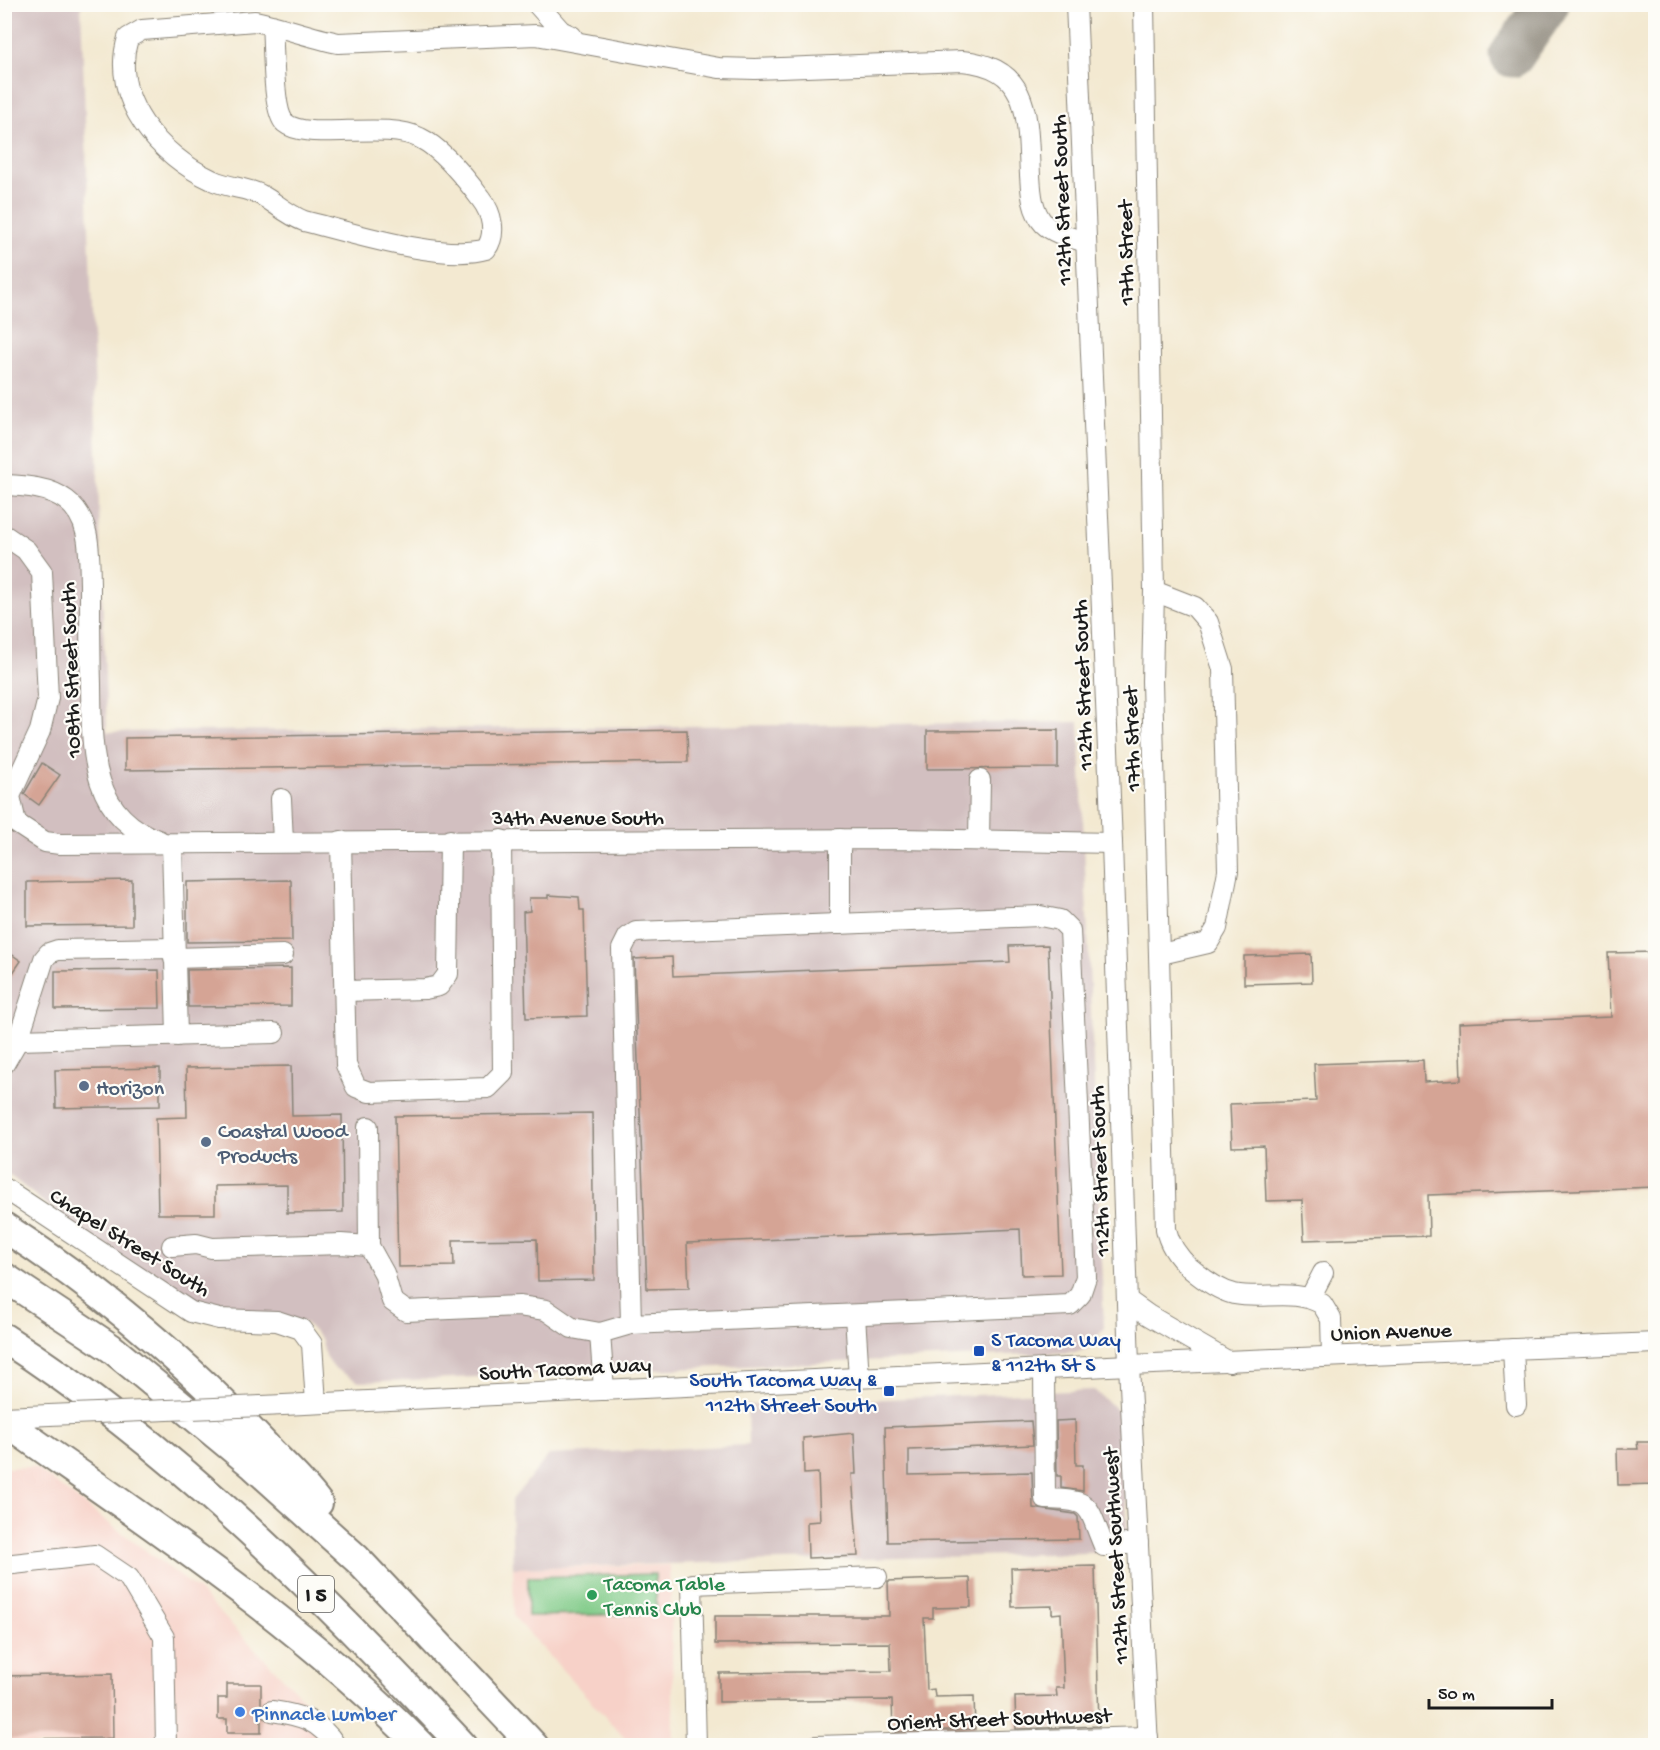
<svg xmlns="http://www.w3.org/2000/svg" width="1660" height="1750" font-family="'Gochi Hand',sans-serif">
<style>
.built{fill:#f7d1c8}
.industrial{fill:#d2bfc0}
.green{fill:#7fca87;stroke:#4e7352;stroke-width:1.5}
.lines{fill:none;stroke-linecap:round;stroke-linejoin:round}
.taxiway{stroke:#888276;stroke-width:45}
.building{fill:#d5a495}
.minor-casing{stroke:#888276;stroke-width:22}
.highway-casing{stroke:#888276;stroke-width:32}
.minor{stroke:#fff;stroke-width:20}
.highway{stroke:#fff;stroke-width:28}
.minor-bridge-casing{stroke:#888276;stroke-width:22;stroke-linecap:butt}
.minor-bridge{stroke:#fff;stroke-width:20}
.service-dot{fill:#5c6f8a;stroke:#fdfcf7;stroke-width:2}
.transit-dot{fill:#1a4fb4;stroke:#fdfcf7;stroke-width:2}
.leisure-dot{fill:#2e9e5b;stroke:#fdfcf7;stroke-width:2}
.shop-dot{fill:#3f7fe0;stroke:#fdfcf7;stroke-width:2}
.labels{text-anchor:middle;stroke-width:4.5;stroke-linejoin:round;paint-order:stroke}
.shield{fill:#fdfcf7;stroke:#605f5e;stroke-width:1.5}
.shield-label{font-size:21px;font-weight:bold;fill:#1c1c1c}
.street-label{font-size:22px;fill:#1c1c1c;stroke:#fdfcf7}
.service-label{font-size:22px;fill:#4e5e75;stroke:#fdfcf7;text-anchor:start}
.transit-label{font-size:22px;fill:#164399;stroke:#fdfcf7;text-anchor:start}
.leisure-label{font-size:22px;fill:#27864d;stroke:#fdfcf7;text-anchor:start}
.shop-label{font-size:22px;fill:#366cbe;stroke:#fdfcf7;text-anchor:start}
</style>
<rect width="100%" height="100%" fill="#fdfcf7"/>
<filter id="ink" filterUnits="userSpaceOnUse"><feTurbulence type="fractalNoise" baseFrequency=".0167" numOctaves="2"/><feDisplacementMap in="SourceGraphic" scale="12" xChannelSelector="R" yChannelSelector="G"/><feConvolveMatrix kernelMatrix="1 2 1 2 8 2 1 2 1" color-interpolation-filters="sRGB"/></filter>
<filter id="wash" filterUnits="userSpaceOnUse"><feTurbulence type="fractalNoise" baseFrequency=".008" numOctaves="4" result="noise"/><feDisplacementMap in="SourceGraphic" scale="24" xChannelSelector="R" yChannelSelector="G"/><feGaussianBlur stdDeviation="1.35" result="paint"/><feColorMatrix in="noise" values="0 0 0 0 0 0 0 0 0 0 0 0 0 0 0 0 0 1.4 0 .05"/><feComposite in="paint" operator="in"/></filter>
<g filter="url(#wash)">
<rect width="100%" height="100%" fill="#f3e9d1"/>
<g class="built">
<path d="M34 1467 197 1589 348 1745H5L4 1468Z"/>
<path d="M670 1565 674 1745H631L514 1617 513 1568Z"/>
</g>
<g class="industrial">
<path d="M4 5H81L107 732 1079 722 1104 1328 1091 1347 1078 1352 359 1382 334 1368 325 1356 322 1340 306 1323 207 1312 152 1287 5 1172Z"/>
<path d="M1094 1390 1123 1415 1128 1552 513 1568 511 1501 549 1455 748 1445 747 1405Z"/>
</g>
<path class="green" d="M655 1574 657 1614 528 1616V1577Z"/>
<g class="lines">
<path class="taxiway" d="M1512 55 1547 4"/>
</g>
<g id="blocks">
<g class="building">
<path d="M687 730 688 762 125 770V738Z"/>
<path d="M1058 730V768L927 769V731Z"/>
<path d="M42 763 60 775 39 805 24 794Z"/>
<path d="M132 880V925L27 926V882Z"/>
<path d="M291 880 292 941 187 942V882Z"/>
<path d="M548 895 579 897 580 910H584L587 1016 526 1018 523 912 530 911 529 898H548Z"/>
<path d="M1048 945 1061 1274 1022 1275 1020 1229 687 1243 689 1288 647 1289 634 959 672 957 673 976 1010 962 1009 946Z"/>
<path d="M4 949 21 961 4 986Z"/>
<path d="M1656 952V1187L1428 1195 1429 1236 1304 1240 1302 1200 1266 1201 1264 1146 1232 1147 1230 1104 1316 1101 1314 1064 1423 1060 1424 1082 1461 1080 1459 1023 1611 1017 1608 953Z"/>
<path d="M1311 954 1312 982 1244 984V956Z"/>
<path d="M291 968V1006L188 1007 187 970Z"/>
<path d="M159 970 160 1008 55 1009V971Z"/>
<path d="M291 1066 292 1116 342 1115 343 1212 287 1213V1185L215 1186V1214H158L156 1118 187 1117 186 1068Z"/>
<path d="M160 1068V1106L56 1108 55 1070Z"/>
<path d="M592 1113 594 1280 538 1281 537 1239 453 1240 454 1266 398 1267 395 1116Z"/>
<path d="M1075 1420 1076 1465H1083V1491L1061 1488V1476H1057L1056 1421Z"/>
<path d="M1031 1421 1033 1445 909 1450V1475L1032 1472 1033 1508 1075 1514 1078 1517 1079 1539 888 1542 885 1427Z"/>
<path d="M854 1433 856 1474H852L858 1556 808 1558 807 1522 820 1521 818 1473 804 1474 803 1438Z"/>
<path d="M1637 1442H1653L1655 1484 1618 1485 1617 1449H1638Z"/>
<path d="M1095 1566 1099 1726 1016 1729 1015 1697 1057 1696 1056 1688H1064L1061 1613 1052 1614V1606L1012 1607 1011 1568Z"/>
<path d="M970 1578 971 1607 933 1608V1618H924L927 1690 934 1689 935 1697 974 1696 975 1729 893 1732 892 1700 719 1702V1673L891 1671 890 1643 715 1644V1616H889L888 1581Z"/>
<path d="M112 1674 113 1738 4 1739V1676Z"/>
<path d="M227 1684H261V1733H227V1719H218V1698H227Z"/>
</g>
</g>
</g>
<g filter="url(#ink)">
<use href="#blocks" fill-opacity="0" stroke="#888276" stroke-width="1.5"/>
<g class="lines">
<defs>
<g id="minor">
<path d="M537 4 561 31 572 36"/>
<path d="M1076 4 1112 843 1129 1365 1148 1746"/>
<path d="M1144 4 1154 591 1152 681 1166 1229C1169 1245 1178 1257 1190 1268 1203 1279 1218 1290 1234 1294 1264 1300 1294 1288 1322 1304L1331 1319 1332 1356"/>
<path d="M272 25C274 45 272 111 285 123 307 142 385 120 420 138 441 148 467 180 481 199 492 213 497 234 486 249 443 262 349 232 304 221 286 214 276 203 261 195 246 187 228 188 212 180 160 156 109 99 128 38L142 30 255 21C283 27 309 37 338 43L536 35 719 68 755 69 962 61C1032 67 1027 119 1030 175 1031 192 1032 211 1044 224 1054 234 1073 238 1086 242"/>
<path d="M4 485C25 486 49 487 66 500 92 519 89 555 90 584 90 617 90 651 91 684 92 747 88 816 160 841"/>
<path d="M4 535 26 550 42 572 48 698 40 731 10 796 16 823 45 842 60 844 900 839 1112 843"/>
<path d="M1154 591 1195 607 1208 622 1223 669 1228 871 1217 928 1208 943 1161 954"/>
<path d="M281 799 283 842"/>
<path d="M840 839V924"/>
<path d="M979 840 980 780"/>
<path d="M341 841 346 1065 356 1087 369 1092 488 1088 503 1073 501 840"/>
<path d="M172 844 177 1036"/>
<path d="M174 958 283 955"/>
<path d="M344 991 425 989 439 986 448 974 450 840"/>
<path d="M18 1040 274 1033"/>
<path d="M4 1064 18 1040 44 959 49 953 58 950 174 948"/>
<path d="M368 1127 369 1246"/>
<path d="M4 1188 191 1312 219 1319 277 1321 301 1329 312 1344 316 1403"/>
<path d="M172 1246 196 1244 212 1248 341 1244 369 1246 384 1273 392 1301 406 1311 519 1306 546 1310 572 1328 600 1333 631 1324 1070 1305 1080 1295 1086 1277 1070 930 1060 920 1040 916 636 932 628 937 622 949 631 1324"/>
<path d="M1310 1298 1323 1273"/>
<path d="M1127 1300 1148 1315 1229 1362"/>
<path d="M855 1316 859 1378"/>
<path d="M600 1333 604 1390"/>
<path d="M1513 1349 1516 1405"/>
<path d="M1044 1369 1045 1499C1094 1500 1086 1504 1104 1546L1138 1543"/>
<path d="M262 1406 1129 1365 1656 1343"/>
<path d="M4 1417 49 1415"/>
<path d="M4 1565 95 1555 129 1578 164 1637 166 1746"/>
<path d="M272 1711C300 1715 320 1720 336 1746"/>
<path d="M696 1746 692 1584 877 1577"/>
<path d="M816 1746 1148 1737"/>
</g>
<g id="highway">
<path d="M4 1227C105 1292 190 1365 272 1453 288 1469 304 1484 318 1503"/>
<path d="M4 1277 111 1348 254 1466 357 1559 534 1746"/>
<path d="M4 1338C177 1449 324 1597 463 1746"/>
<path d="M4 1421C148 1523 297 1620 421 1746"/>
</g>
</defs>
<use href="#minor" class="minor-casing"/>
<use href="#highway" class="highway-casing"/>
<use href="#minor" class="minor"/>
<use href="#highway" class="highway"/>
<defs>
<path id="minor-bridge" d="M49 1415 262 1406"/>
</defs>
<use href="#minor-bridge" class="minor-bridge-casing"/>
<use href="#minor-bridge" class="minor-bridge"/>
</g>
</g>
<g class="service-dot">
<circle cx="84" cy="1086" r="6"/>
<circle cx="206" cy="1142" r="6"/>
</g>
<g class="transit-dot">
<rect x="973" y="1345" width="12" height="12" rx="3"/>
<rect x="883" y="1385" width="12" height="12" rx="3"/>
</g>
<circle class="leisure-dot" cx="592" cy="1595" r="6"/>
<circle class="shop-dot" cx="240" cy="1712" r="6"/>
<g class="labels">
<rect class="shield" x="298" y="1576" width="36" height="36" rx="4.5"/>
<g class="shield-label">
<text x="316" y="1601">I 5</text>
</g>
<g class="street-label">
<text transform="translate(1060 200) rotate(-92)" y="8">112th Street South</text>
<text transform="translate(1124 253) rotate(-91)" y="8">17th Street</text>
<text transform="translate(69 670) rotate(-92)" y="8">108th Street South</text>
<text transform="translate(1081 685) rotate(-92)" y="8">112th Street South</text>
<text transform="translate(1130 739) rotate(-92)" y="8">17th Street</text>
<text x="578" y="824">34th Avenue South</text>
<text transform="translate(1098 1171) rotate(-92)" y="8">112th Street South</text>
<text transform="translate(131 1241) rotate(32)" y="8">Chapel Street South</text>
<text transform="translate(1391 1330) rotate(-2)" y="8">Union Avenue</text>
<text transform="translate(565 1367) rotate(-3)" y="8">South Tacoma Way</text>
<text transform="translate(1114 1556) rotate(-93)" y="8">112th Street Southwest</text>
<text transform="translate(999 1717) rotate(-2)" y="8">Orient Street Southwest</text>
</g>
<g class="service-label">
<text x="96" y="1094">Horizon</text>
<text x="218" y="1137">Coastal Wood<tspan x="218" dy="25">Products</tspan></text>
</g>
<g class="transit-label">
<text x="991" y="1346">S Tacoma Way<tspan x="991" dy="25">&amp; 112th St S</tspan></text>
<text x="877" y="1386" text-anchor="end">South Tacoma Way &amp;<tspan x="877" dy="25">112th Street South</tspan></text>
</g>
<g class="leisure-label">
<text x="604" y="1590">Tacoma Table<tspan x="604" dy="25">Tennis Club</tspan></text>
</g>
<g class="shop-label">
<text x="252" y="1720">Pinnacle Lumber</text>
</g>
</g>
<rect width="1660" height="1750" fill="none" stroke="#fdfcf7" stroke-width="24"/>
<path d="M1429 1699v9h123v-9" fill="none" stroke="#1c1c1c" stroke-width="3"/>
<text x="1438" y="1699" font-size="18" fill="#1c1c1c" stroke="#fdfcf7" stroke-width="4.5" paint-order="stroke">50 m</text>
</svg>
